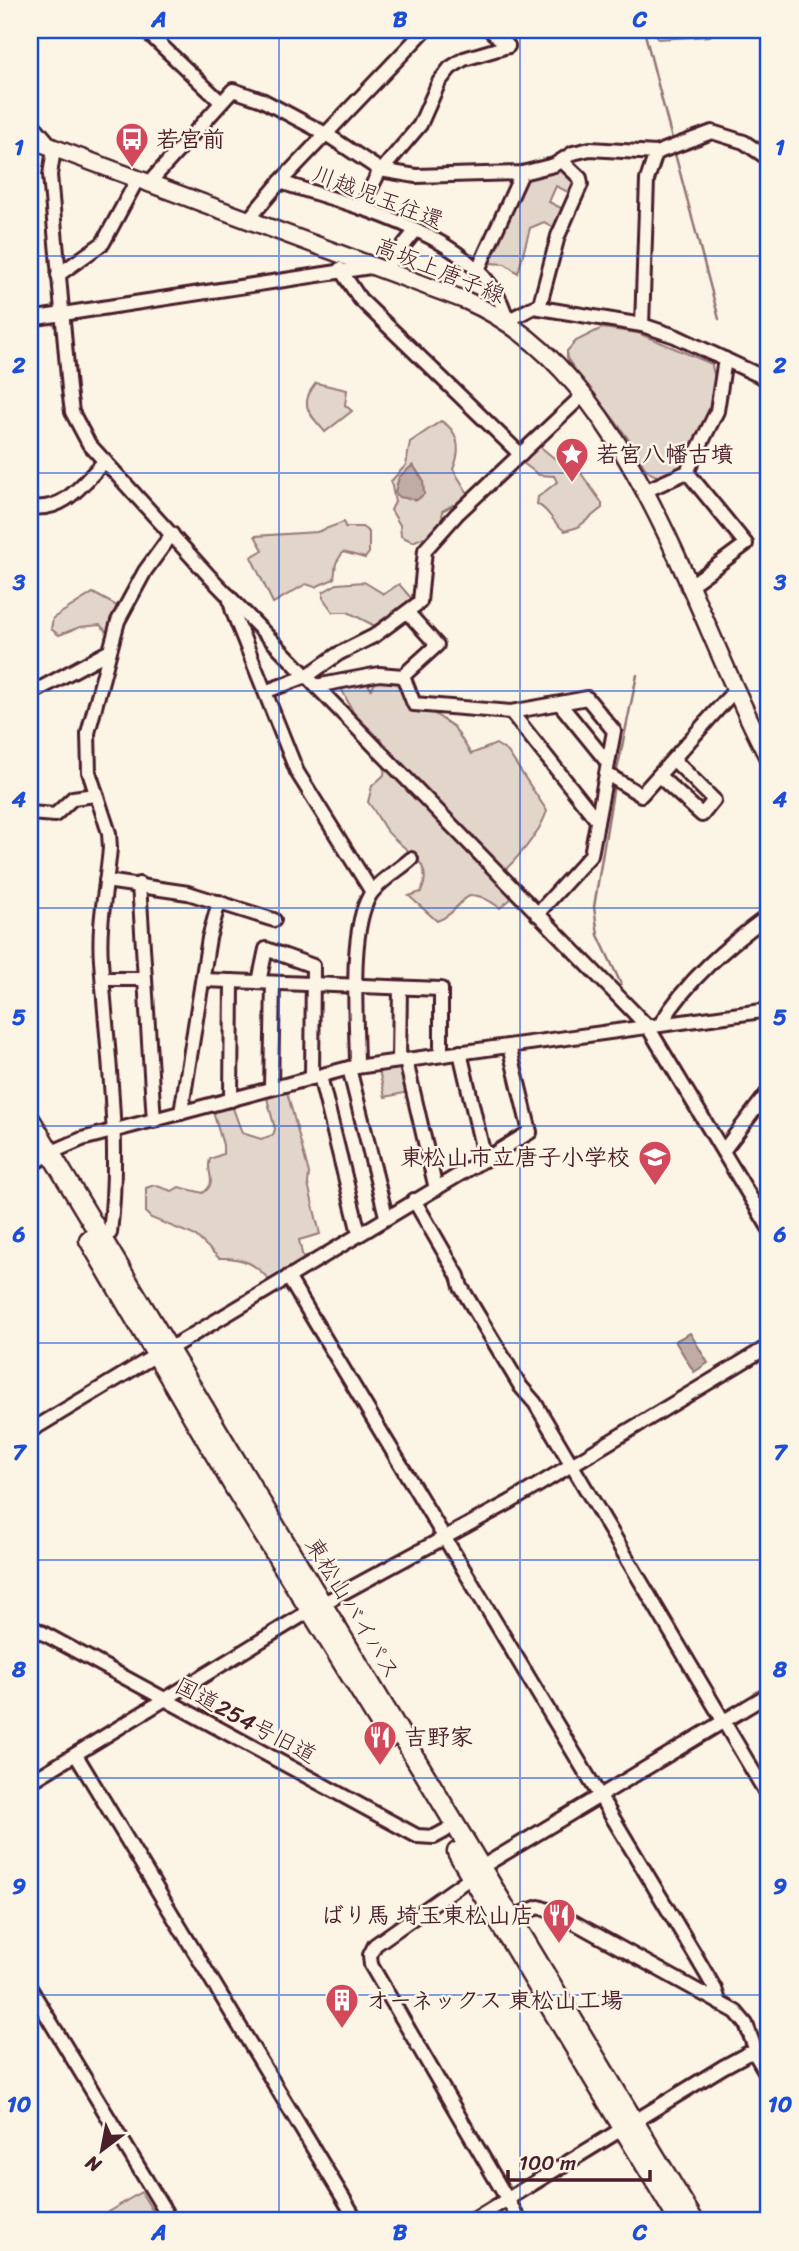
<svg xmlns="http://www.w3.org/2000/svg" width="799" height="2251" font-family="Sriracha,'Klee One',sans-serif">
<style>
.green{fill:#e2d5ca;stroke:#967a7a;stroke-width:2}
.water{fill:#c0aca5;stroke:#917474;stroke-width:2}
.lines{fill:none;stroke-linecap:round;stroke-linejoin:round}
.stream{stroke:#917474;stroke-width:2.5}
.minor-casing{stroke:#4a1f2b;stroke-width:18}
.major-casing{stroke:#4a1f2b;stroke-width:21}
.highway-casing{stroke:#4a1f2b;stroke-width:23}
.minor{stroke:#fcf5e5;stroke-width:12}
.major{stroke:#fcf5e5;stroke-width:16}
.highway{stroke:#fcf5e5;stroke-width:18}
.grid{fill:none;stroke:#1d4ed8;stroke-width:2;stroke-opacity:0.55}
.labels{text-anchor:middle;stroke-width:5;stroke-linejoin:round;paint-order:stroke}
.poi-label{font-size:23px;font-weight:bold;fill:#4a1f2b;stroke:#fcf5e5;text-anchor:start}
.street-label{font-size:23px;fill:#4a1f2b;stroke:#fcf5e5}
.neatline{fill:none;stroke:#1d4ed8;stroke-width:2.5}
.grid-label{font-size:23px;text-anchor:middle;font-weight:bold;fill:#1d4ed8}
</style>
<rect width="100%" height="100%" fill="#fcf5e5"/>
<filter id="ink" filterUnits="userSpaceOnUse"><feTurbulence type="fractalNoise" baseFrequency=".0143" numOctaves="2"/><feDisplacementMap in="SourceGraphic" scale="14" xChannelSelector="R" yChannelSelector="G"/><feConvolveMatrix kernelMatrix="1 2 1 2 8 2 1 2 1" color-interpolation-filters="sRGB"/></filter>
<g filter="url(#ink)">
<g class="green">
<path d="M655 30H716L710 36 658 39Z"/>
<path d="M563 166 576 182 568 192 556 186 549 202 565 210 557 229 544 222 530 228 518 273 505 264 489 263V258L520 185 533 173Z"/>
<path d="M602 328 638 333 712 364C712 371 716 377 716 385 718 407 686 484 657 476 644 473 640 458 634 448 615 416 587 390 567 358V351L576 341Z"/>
<path d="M316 383 347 390 345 405 352 411 325 432C309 413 298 405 316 383Z"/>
<path d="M441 421C460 431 461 452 453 469L467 492 466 500 457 507 453 505 442 511 443 523 430 538 424 537 413 542 401 536 400 525 391 510 395 502 391 481 406 465 410 442Z"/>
<path d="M537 444 554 458 578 469 602 503V508L578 527 565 531C552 523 550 510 537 504L538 497 557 482 554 476 539 475 519 460Z"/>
<path d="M344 522 345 527H362L369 532V553L365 558 343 552 336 563 334 579 315 587 306 584 273 603 251 557 263 550 255 536 317 532Z"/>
<path d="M364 582 384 594 399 584 412 599 410 605 375 626 348 612H333L323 598V592L337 584Z"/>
<path d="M93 593 119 607 112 629 106 631 100 625 80 627 59 635 51 629 53 618Z"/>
<path d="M380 677 397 681 404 693 454 727 471 754 496 744 508 752 547 811C539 835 515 862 495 879L509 892 511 899 500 908C459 878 467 910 437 921L409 896 421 892C436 860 403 852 386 830 380 821 375 811 368 802L372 786 384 775 387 746 354 714 342 690 344 684H368L371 689Z"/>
<path d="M403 1067 409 1092 385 1097 379 1070Z"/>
<path d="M287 1092 309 1173 308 1184 320 1234 299 1240 304 1263 270 1281C256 1264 243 1257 219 1258L196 1236 151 1218 146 1213V1188L154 1185 172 1191 179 1187 203 1193C219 1181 205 1173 210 1159L223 1154V1145L214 1115 216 1110 233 1108 242 1133 261 1139 273 1135 275 1129 267 1098Z"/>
<path d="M141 2192 159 2221H93Z"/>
</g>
<g class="water">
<path d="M413 465 423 480 424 494 417 500 399 497 395 492 399 477Z"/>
<path d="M690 1333 708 1363 694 1372 675 1341Z"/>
</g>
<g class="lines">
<g class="stream">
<path d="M644 30 673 143"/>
<path d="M674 150 719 319"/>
<path d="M616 775 637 675"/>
<path d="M614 785 594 907 598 935 621 984"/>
</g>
<defs>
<g id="minor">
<path d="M145 30 221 102"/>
<path d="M490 30 508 46"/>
<path d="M30 121 54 149 50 175 69 389 72 412 89 444 210 577 648 1027 769 1228"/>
<path d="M382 170 420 125 439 82 450 68 464 59 508 46"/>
<path d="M280 182C350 205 490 237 507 321L534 307 642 325 675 336 769 380"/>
<path d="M148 184 233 90 262 100 326 134 380 170 416 176 522 173 554 165 573 153 590 149 656 153 712 132 744 142 769 159"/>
<path d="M361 208 380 170"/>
<path d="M248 220 280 182 425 30"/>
<path d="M340 269 360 299 521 455"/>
<path d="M383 271 416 230"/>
<path d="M477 272 522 173"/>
<path d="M58 275 103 243 137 180"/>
<path d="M539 308 558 236 581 184 580 178 562 161"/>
<path d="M30 319 370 267"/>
<path d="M642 325 647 180 656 153"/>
<path d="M687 472 746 544 688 587"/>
<path d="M645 491 687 472 717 411 725 359"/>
<path d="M30 507C65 512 82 484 105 461"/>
<path d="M229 596 233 612 297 772 372 892"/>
<path d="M403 676 414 704 511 712"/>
<path d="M316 686 379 674 403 676 437 645 408 613"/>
<path d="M267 691 307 676 338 654 374 636 420 602 425 550 457 514 582 396"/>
<path d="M30 694 108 652"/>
<path d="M560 704 608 763"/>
<path d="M607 774 641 795 734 691"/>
<path d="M659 776 702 815 714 800 674 760"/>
<path d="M30 813 55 815 73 798 95 795"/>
<path d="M106 881 188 893 274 920"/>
<path d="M139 884 154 1121"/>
<path d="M537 914 591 855 614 731 587 698 511 712 596 819"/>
<path d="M103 979H145"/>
<path d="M203 980 441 989V1054"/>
<path d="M259 982 266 949 313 966 312 1078"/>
<path d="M660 1025C687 980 727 946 769 915"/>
<path d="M460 1052 485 1160"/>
<path d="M399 1061 400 988"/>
<path d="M406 1061 436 1189"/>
<path d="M357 1067C357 1022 348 932 370 895 379 881 399 870 411 859"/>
<path d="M349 1068 386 1216"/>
<path d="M320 1076 359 1233"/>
<path d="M271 1088 273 983"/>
<path d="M231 1100 232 981"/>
<path d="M181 1113 209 938 219 902"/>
<path d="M723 1151 769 1091"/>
<path d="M30 1166 50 1153 82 1139 349 1068 769 1010"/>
<path d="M414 1200 458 1276 461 1287 521 1387 535 1403 769 1798"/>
<path d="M101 1237 110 1233C121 1141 107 1051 101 960 98 923 107 885 110 848L109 833 89 772 88 733 118 621 145 571 172 534"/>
<path d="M288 1277 694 1953 715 1989 720 2004"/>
<path d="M169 1349 530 1132 509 1046"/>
<path d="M30 1431 156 1355"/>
<path d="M30 1626 417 1836 434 1837 445 1831"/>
<path d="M76 1755 357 2221"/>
<path d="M30 1782 311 1610 510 1502 769 1346"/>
<path d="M480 1868 769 1694"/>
<path d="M471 1877 375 1945 370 1955 371 1965 520 2221"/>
<path d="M511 1917 539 1907 559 1914 736 2012 746 2024 756 2051"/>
<path d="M30 1988 171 2221"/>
<path d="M754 2052 769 2078"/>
<path d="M472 2221 723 2067 747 2054 769 2051"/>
</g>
<path id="major" d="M30 139 467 301C632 372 690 612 769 759"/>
<g id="highway">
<path d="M30 1119 694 2221"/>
<path d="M89 1240 234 1487 389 1738"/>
<path d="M457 1852 679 2221"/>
</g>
</defs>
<use href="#minor" class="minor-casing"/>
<use href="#major" class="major-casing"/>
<use href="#highway" class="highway-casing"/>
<use href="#minor" class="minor"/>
<use href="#major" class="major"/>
<use href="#highway" class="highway"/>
</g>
</g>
<path class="grid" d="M279 30V2221M520 30V2221M30 256H769M30 473H769M30 691H769M30 908H769M30 1126H769M30 1343H769M30 1560H769M30 1778H769M30 1995H769"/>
<defs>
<symbol id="bus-pin" viewBox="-11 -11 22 30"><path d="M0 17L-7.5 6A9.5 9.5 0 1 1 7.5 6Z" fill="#d1495b" stroke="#fcf5e5"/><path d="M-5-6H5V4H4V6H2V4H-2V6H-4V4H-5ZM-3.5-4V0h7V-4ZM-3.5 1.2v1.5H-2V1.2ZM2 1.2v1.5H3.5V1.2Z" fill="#fff"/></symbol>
<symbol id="sight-pin" viewBox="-11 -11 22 30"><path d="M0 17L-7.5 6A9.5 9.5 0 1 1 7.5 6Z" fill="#d1495b" stroke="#fcf5e5"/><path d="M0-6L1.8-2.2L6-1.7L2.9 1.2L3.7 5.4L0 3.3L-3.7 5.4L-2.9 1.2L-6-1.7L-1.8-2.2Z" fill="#fff"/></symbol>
<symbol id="school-pin" viewBox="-11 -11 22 30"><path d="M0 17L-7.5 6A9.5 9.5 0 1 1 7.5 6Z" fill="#d1495b" stroke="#fcf5e5"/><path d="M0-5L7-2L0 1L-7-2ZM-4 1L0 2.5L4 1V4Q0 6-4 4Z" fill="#fff"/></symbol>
<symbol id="restaurant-pin" viewBox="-11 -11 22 30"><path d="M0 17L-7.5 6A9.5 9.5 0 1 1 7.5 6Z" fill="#d1495b" stroke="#fcf5e5"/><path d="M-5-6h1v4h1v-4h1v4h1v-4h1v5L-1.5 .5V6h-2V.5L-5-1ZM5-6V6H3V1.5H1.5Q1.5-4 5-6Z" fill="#fff"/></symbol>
<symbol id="building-pin" viewBox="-11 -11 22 30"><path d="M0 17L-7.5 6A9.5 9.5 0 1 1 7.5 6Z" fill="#d1495b" stroke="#fcf5e5"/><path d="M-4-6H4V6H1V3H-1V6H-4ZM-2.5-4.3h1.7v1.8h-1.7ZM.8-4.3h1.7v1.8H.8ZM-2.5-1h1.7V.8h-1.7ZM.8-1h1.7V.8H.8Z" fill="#fff"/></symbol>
</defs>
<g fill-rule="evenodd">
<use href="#bus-pin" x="113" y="120" width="38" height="52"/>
<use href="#sight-pin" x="553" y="435" width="38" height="52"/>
<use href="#school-pin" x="636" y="1138" width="38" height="52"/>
<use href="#restaurant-pin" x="361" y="1718" width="38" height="52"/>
<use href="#restaurant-pin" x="540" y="1896" width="38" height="52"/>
<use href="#building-pin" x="323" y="1981" width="38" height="52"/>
</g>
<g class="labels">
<g class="poi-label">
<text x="156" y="147">若宮前</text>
<text x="596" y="462">若宮八幡古墳</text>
<text x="630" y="1165" text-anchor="end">東松山市立唐子小学校</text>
<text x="404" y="1745">吉野家</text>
<text x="534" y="1923" text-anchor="end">ばり馬 埼玉東松山店</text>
<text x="366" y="2008">オーネックス 東松山工場</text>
</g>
<g class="street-label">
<text transform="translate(378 197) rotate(21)" y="8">川越児玉往還</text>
<text transform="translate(440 270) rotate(22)" y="8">高坂上唐子線</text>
<text transform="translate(353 1608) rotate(59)" y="8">東松山バイパス</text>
<text transform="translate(246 1720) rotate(28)" y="8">国道254号旧道</text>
</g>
</g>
<rect width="799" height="2251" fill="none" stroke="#fcf5e5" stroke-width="77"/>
<g transform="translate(102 2150) rotate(212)" stroke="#fcf5e5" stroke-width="5" paint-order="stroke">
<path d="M0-5L12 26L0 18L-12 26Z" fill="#4a1f2b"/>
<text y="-10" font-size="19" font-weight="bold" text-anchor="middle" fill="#4a1f2b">N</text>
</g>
<path d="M508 2170v10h142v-10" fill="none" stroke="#4a1f2b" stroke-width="3.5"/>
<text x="519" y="2170" font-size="21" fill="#4a1f2b" stroke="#fcf5e5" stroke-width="5" paint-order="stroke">100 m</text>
<rect x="38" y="38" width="722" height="2174" class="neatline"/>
<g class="grid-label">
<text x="159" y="27">A</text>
<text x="400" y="27">B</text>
<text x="640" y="27">C</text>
<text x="19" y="155">1</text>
<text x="780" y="155">1</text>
<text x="19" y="373">2</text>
<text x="780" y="373">2</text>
<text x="19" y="590">3</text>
<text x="780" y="590">3</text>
<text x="19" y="807">4</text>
<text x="780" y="807">4</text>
<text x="19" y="1025">5</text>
<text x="780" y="1025">5</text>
<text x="19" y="1242">6</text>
<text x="780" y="1242">6</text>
<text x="19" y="1460">7</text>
<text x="780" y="1460">7</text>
<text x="19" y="1677">8</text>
<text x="780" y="1677">8</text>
<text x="19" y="1894">9</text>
<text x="780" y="1894">9</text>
<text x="19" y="2112">10</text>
<text x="780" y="2112">10</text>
<text x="159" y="2240">A</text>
<text x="400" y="2240">B</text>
<text x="640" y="2240">C</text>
</g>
</svg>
